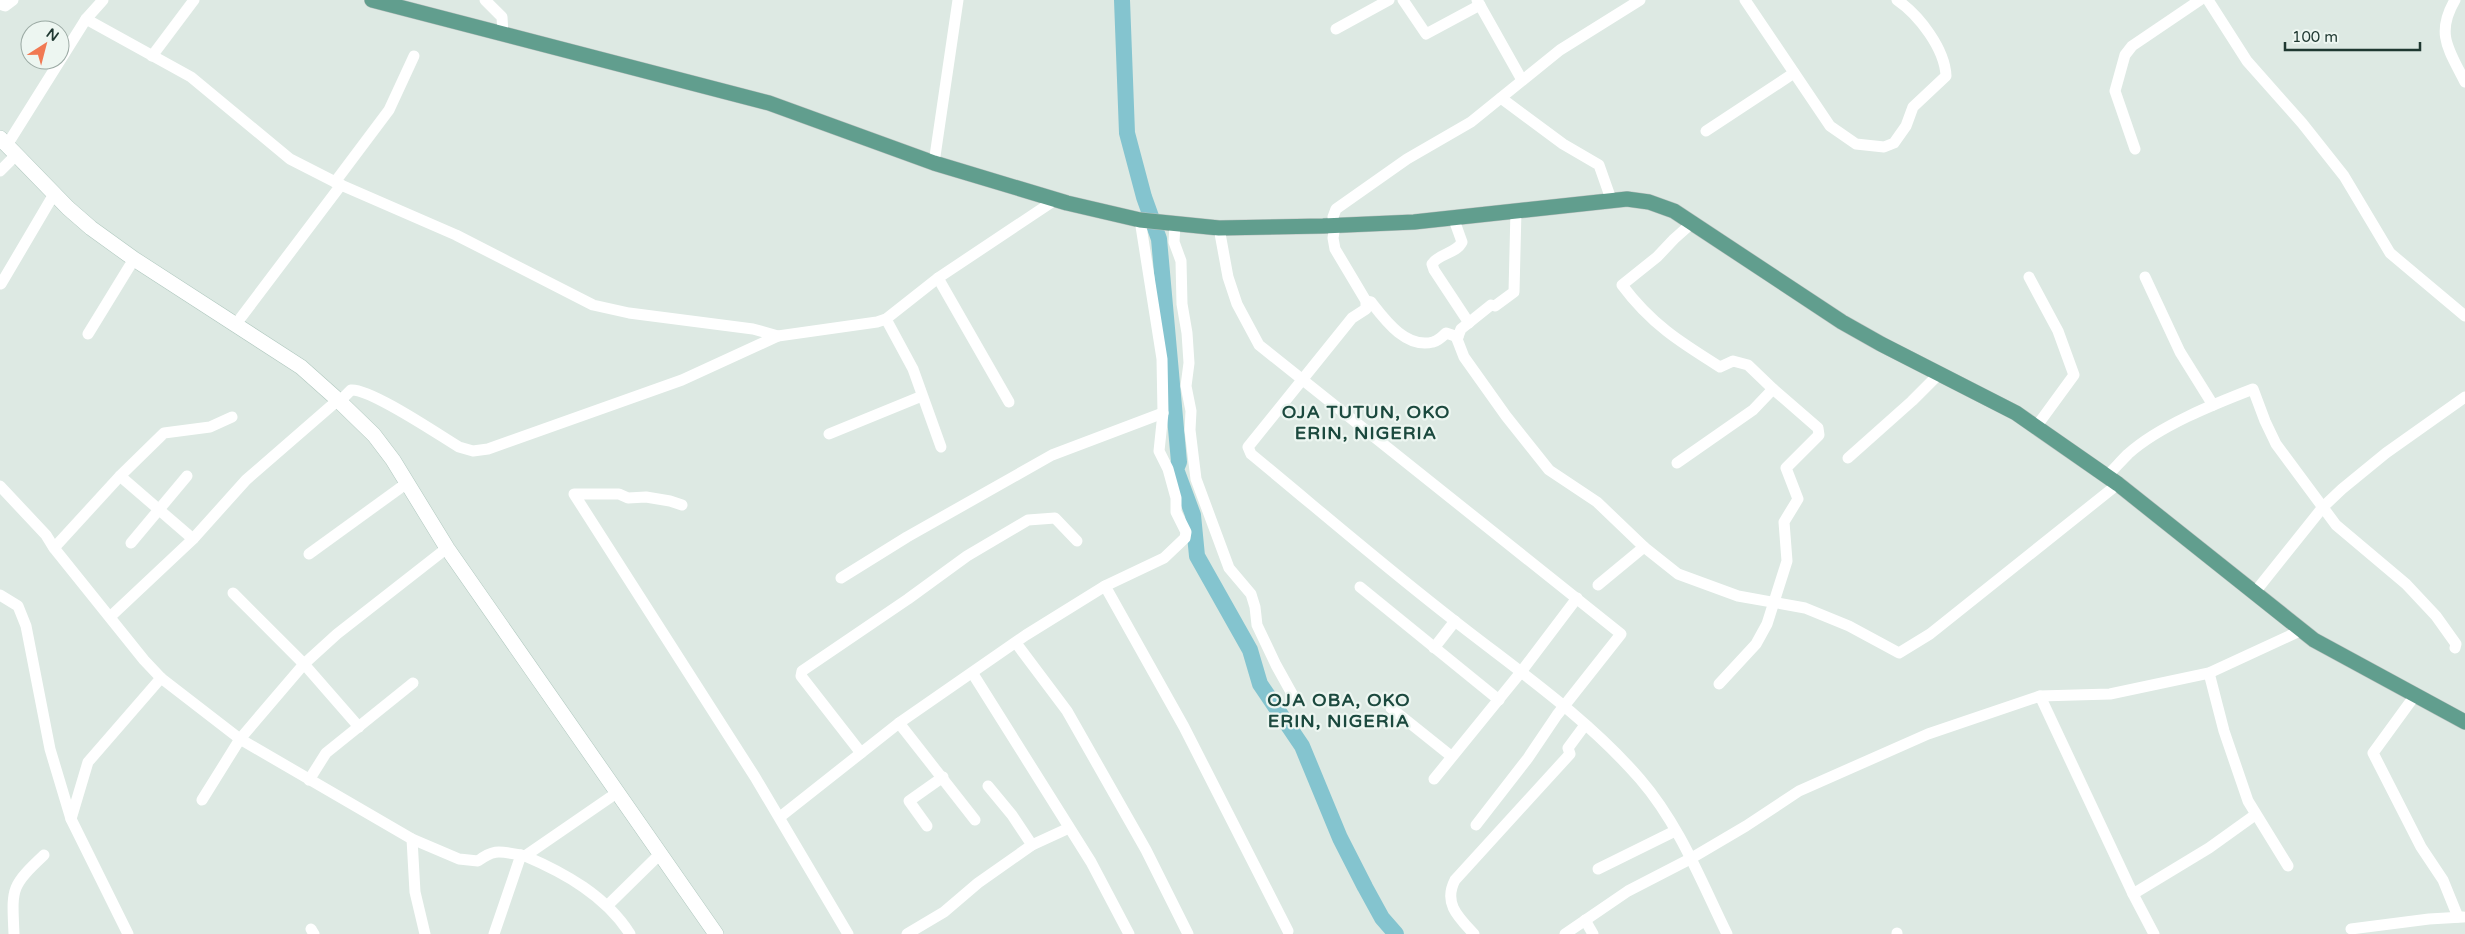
<svg xmlns="http://www.w3.org/2000/svg" width="2465" height="934" font-family="'Varela Round',sans-serif">
<style>
.lines{fill:none;stroke-linecap:round;stroke-linejoin:round}
.river{stroke:#84c4cf;stroke-width:16}
.secondary-casing{stroke:#b0c8bf;stroke-width:16}
.primary-casing{stroke:#bcc3c1;stroke-width:16}
.street{stroke:#fff;stroke-width:11}
.secondary{stroke:#fff;stroke-width:15}
.primary{stroke:#619e8e;stroke-width:15}
.labels{text-anchor:middle;stroke-width:4.5;stroke-linejoin:round;paint-order:stroke}
.district-label{font-size:18px;font-weight:bold;letter-spacing:1px;fill:#1b493e;stroke:#edf6f1}
</style>
<rect width="100%" height="100%" fill="#dde9e3"/>
<g class="lines">
<path class="river" d="M1122 0 1127 133 1144 197 1159 239 1179 462 1176 469 1193 515 1197 556 1250 650 1260 684 1302 746 1340 838 1365 887 1382 918 1396 934"/>
<defs>
<path id="secondary" d="M0 138 68 208 91 228 134 259 301 367 338 400 374 435 393 460 447 548 716 934"/>
<path id="primary" d="M372 0 769 103 934 163 1067 203 1140 220 1219 228 1323 226 1414 222 1627 199 1649 202 1674 211 1842 322 1881 344 2016 413 2118 484 2314 640 2465 722"/>
</defs>
<use href="#secondary" class="secondary-casing"/>
<use href="#primary" class="primary-casing"/>
<g class="street">
<path d="M485 0 502 17 503 34"/>
<path d="M1403 0 1426 34 1480 5"/>
<path d="M1477 0 1522 80"/>
<path d="M1640 0 1560 50 1471 122 1407 159 1336 209 1333 217 1335 226 1333 238 1335 249 1366 301V309L1352 318 1248 447 1251 454C1319 510 1386 568 1456 622 1520 672 1587 718 1640 779 1679 824 1701 881 1727 934"/>
<path d="M1745 0 1830 126 1856 144 1884 147 1894 143 1906 126 1913 107 1946 76C1945 49 1919 15 1897 0"/>
<path d="M2208 0 2247 61 2302 123 2344 176 2390 253 2465 316"/>
<path d="M2455 0C2435 34 2449 50 2465 82"/>
<path d="M0 4 5 6 13 0"/>
<path d="M86 19 191 77 290 159 341 185 456 235 593 305 629 313 753 329 778 336 877 322 886 319 938 278 1055 200"/>
<path d="M1336 29 1389 0"/>
<path d="M152 56 194 0"/>
<path d="M1501 98 1563 144 1599 165 1611 199"/>
<path d="M1706 131 1794 73"/>
<path d="M7 145 86 19 103 0"/>
<path d="M2135 149 2115 91 2125 55 2132 46 2200 0"/>
<path d="M934 163 958 0"/>
<path d="M0 171 16 155"/>
<path d="M335 182 389 110 414 56"/>
<path d="M1516 210 1514 292 1495 306 1491 305 1461 329 1457 339 1464 357 1506 416 1549 470 1597 502 1644 547 1678 574 1738 596 1805 608 1849 626 1899 653 1930 634 2118 484"/>
<path d="M1453 217 1462 242C1456 254 1439 253 1432 264L1434 270 1469 323"/>
<path d="M1692 223 1674 239 1657 257 1622 285C1651 324 1680 342 1720 367L1733 361 1748 365 1773 389 1818 428 1819 435 1786 468 1798 499 1784 522 1787 561 1767 624 1756 644 1719 684"/>
<path d="M1175 224 1174 242 1181 261 1182 304 1187 333 1189 363 1186 386 1191 411 1190 430 1196 479 1229 568 1251 594 1255 607 1257 625 1276 665 1296 701"/>
<path d="M1219 228 1228 277 1237 304 1259 345 1621 634 1557 715 1528 758 1476 825"/>
<path d="M2029 277 2058 331 2074 375 2036 427"/>
<path d="M2145 277 2180 352 2213 405"/>
<path d="M938 278 1009 402"/>
<path d="M1 284 54 194"/>
<path d="M1366 301 1371 302C1385 320 1406 349 1433 342 1438 341 1443 336 1446 333L1458 337"/>
<path d="M886 319 913 369 941 447"/>
<path d="M236 324 341 185"/>
<path d="M88 334 134 259"/>
<path d="M340 401 351 390C370 388 439 435 459 447L473 451 488 449 682 380 778 336"/>
<path d="M829 434 922 396"/>
<path d="M1848 458 1912 401 1939 374"/>
<path d="M1677 463 1753 410 1773 389"/>
<path d="M120 476 193 539"/>
<path d="M2107 476C2114 469 2121 461 2128 454 2159 426 2214 404 2253 389L2265 421 2276 444 2336 525 2406 584 2436 616 2456 644 2455 648"/>
<path d="M0 486 46 535 54 548 144 660 161 678 240 739 412 839 459 859 478 861C495 848 501 852 521 855"/>
<path d="M682 505 670 501 646 497 628 498 619 494H574L755 777 848 934"/>
<path d="M131 543 187 476"/>
<path d="M54 548 120 476 164 433 210 427 232 417"/>
<path d="M309 554 407 483"/>
<path d="M841 578 907 537 1052 455 1163 413"/>
<path d="M1598 585 1644 547"/>
<path d="M1105 586 1184 727 1288 931"/>
<path d="M1360 587 1499 700"/>
<path d="M2255 592 2323 507 2342 489 2386 453 2465 397"/>
<path d="M233 593 304 664 359 727"/>
<path d="M0 595 18 606 26 626 50 749 71 819 128 934"/>
<path d="M110 617 193 539 246 480 338 400"/>
<path d="M1016 643 1067 711 1146 850 1188 934"/>
<path d="M1434 648 1455 621"/>
<path d="M2209 673 2224 731 2248 801 2288 866"/>
<path d="M973 674 1091 862 1129 934"/>
<path d="M2416 694 2373 753 2421 847 2443 880 2458 917"/>
<path d="M2040 696 2133 894 2154 934"/>
<path d="M1391 708 1451 756"/>
<path d="M899 723 975 820"/>
<path d="M861 753 801 676 802 671 908 599 967 556 1028 520 1055 518 1077 541"/>
<path d="M1434 779 1521 672 1577 598"/>
<path d="M309 780 326 753 413 683"/>
<path d="M988 786 1012 815 1032 845"/>
<path d="M202 800 240 739 304 664 337 634 447 548"/>
<path d="M780 817 899 723 1026 635 1105 586 1164 558 1185 538 1186 532 1176 512V498L1168 469 1159 451 1163 413 1162 359 1140 220"/>
<path d="M71 819 88 762 161 678"/>
<path d="M927 826 909 801 943 777"/>
<path d="M412 839 415 892 425 934"/>
<path d="M525 856C565 873 606 896 630 934"/>
<path d="M1598 869 1675 831"/>
<path d="M2133 894 2209 848 2255 815"/>
<path d="M608 905 660 854"/>
<path d="M1585 920 1593 934"/>
<path d="M311 929 314 934"/>
<path d="M2351 929 2429 919 2463 917"/>
<path d="M1897 933V934"/>
<path d="M14 934C12 888 10 887 44 855"/>
<path d="M494 934 521 855 525 856 618 792"/>
<path d="M907 934 944 912 978 883 1032 845 1069 828"/>
<path d="M1474 934C1458 917 1443 903 1455 880L1570 754 1568 748 1585 725"/>
<path d="M1565 934 1628 891 1690 859 1746 826 1799 791 1928 734 2040 696 2110 694 2209 673 2302 630"/>
</g>
<use href="#secondary" class="secondary"/>
<use href="#primary" class="primary"/>
</g>
<g class="labels">
<g class="district-label">
<text x="1366" y="418">OJA TUTUN, OKO<tspan x="1366" dy="21">ERIN, NIGERIA</tspan></text>
<text x="1339" y="706">OJA OBA, OKO<tspan x="1339" dy="21">ERIN, NIGERIA</tspan></text>
</g>
</g>
<g transform="translate(45 45) rotate(36)"><circle r="24" fill="#edf6f1" stroke="#9baaa4"/>
<path d="M0-4L9 19L0 12L-9 19Z" fill="#f17953"/>
<text y="-8" font-size="14" font-weight="bold" text-anchor="middle" fill="#1f3831">N</text>
</g>
<path d="M2285 42v8h135v-8" fill="none" stroke="#1f3831" stroke-width="2.5"/>
<text x="2292" y="42" font-size="15" fill="#1f3831" stroke="#edf6f1" stroke-width="4" paint-order="stroke">100 m</text>
</svg>
